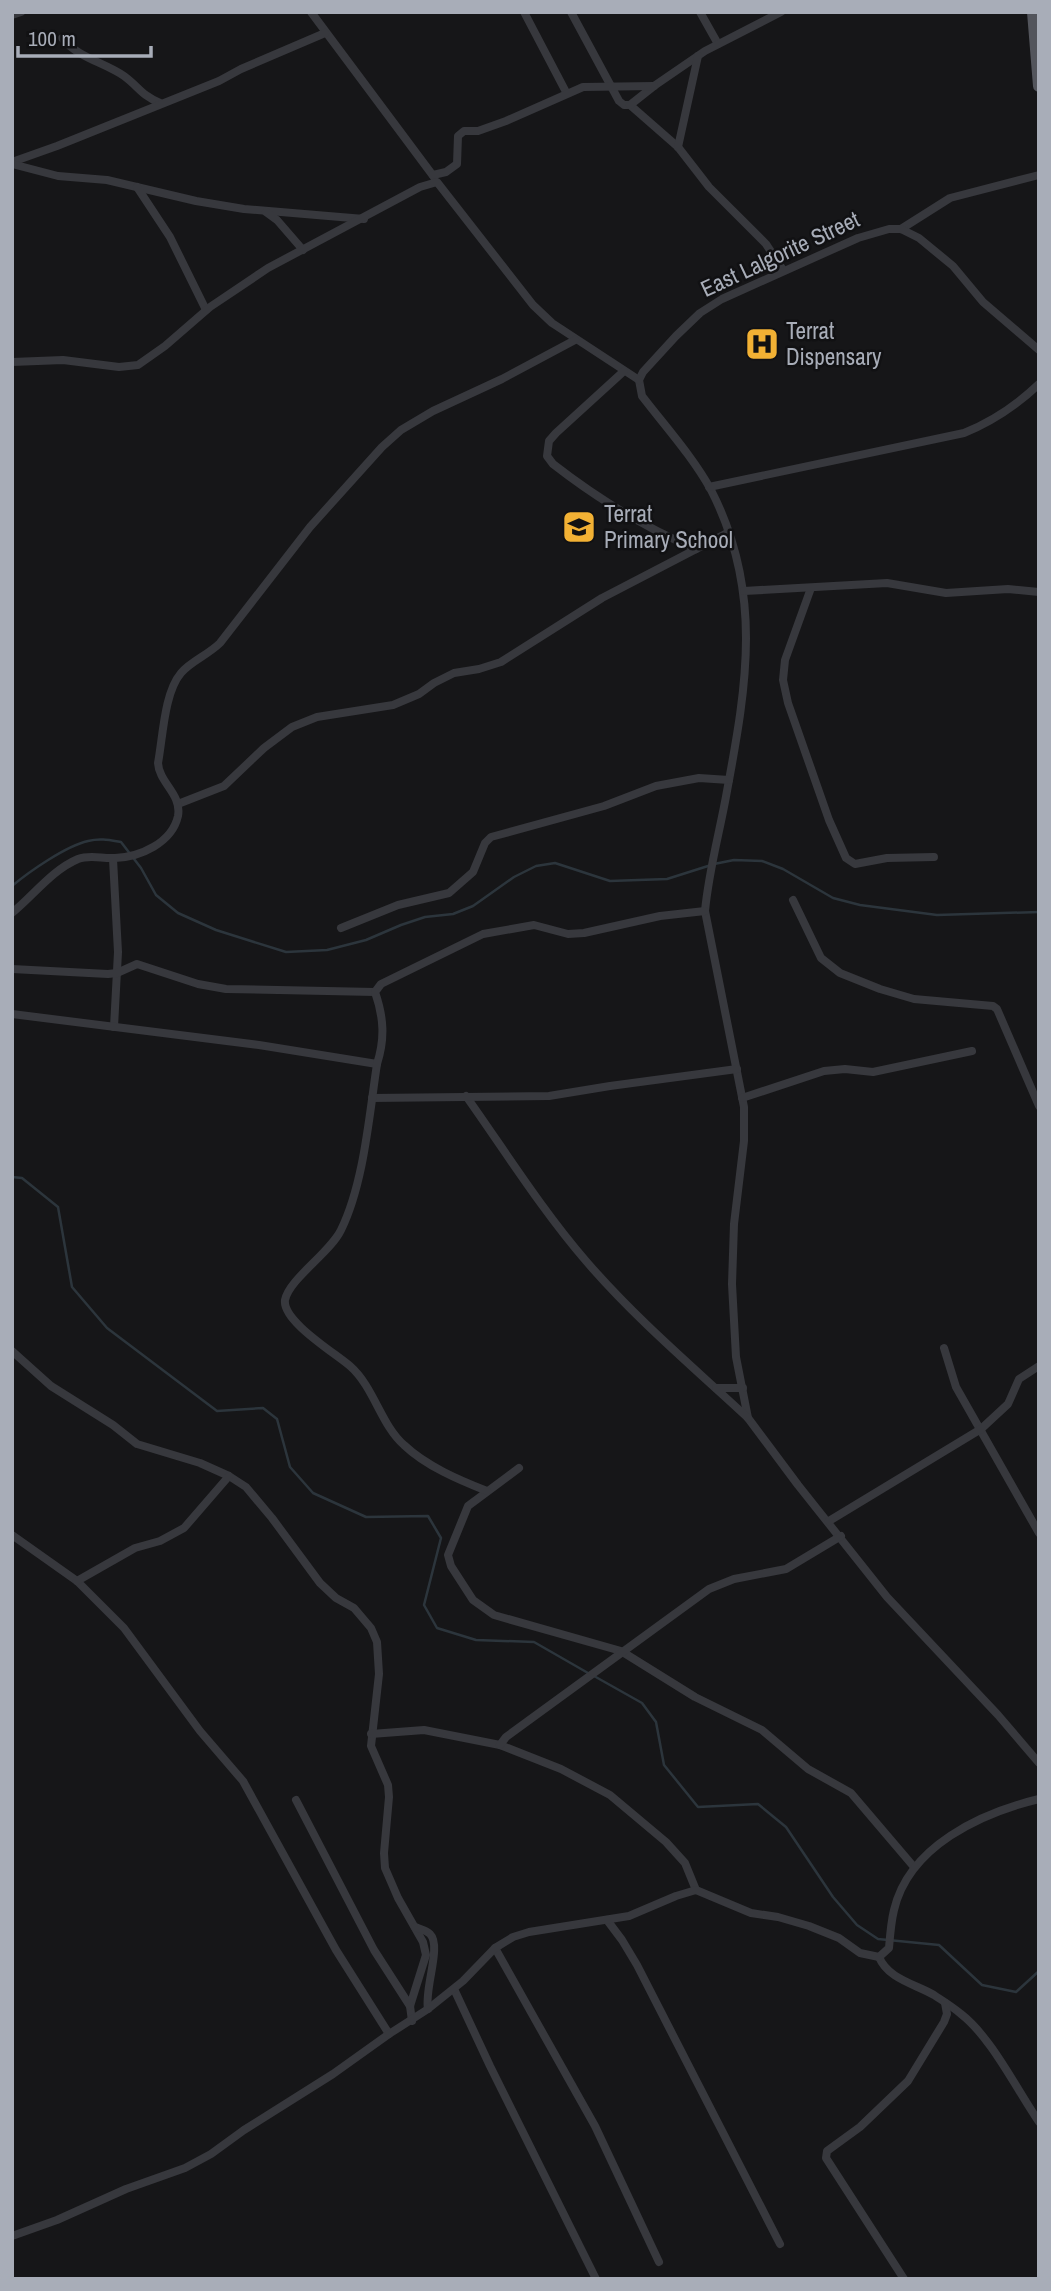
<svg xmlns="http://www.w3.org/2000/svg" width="1051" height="2291" font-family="'Archivo Narrow',sans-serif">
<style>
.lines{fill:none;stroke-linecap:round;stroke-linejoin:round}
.stream{stroke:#2c353c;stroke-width:2.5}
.street{stroke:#37383d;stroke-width:8}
.primary{stroke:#53555c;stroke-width:12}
.labels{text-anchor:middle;stroke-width:5;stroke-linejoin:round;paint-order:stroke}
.street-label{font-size:23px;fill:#a8adb8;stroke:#111113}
.poi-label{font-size:23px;fill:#a8adb8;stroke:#111113;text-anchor:start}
</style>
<rect width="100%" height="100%" fill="#161618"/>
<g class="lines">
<g class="stream">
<path d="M714 864 734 860 762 861 783 869 833 898 860 905 937 915 1039 912"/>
<path d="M12 886C30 871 66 846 88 841 100 838 109 840 121 842L141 868 156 895 178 913 216 930 286 952 327 950 366 940 401 925 425 917 453 914 473 906 514 877 536 866 555 863 610 881 667 879 708 866"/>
<path d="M12 1177 22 1178 58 1207 72 1287 107 1328 217 1411 263 1408 277 1419 290 1467 313 1493 366 1517 428 1516 441 1538 424 1605 437 1628 476 1640 534 1642 588 1673"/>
<path d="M594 1676 642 1703 656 1722 664 1765 698 1807 758 1804 786 1827 833 1897 857 1925 878 1939 939 1945 982 1985 1016 1992 1039 1971"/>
</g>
<g class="street">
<path d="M311 12 434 177"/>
<path d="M524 12 566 92"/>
<path d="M571 12 619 101 624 105H630L678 147 709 187 766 244 783 270"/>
<path d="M700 12 718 44"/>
<path d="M12 15 21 12"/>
<path d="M62 38C78 58 104 62 124 76 139 87 141 95 160 103"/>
<path d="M630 105 654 86 705 51 781 12"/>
<path d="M678 147 698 56"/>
<path d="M12 162 57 146 219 81 241 69 325 33"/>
<path d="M12 164 58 176 107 180 196 201 244 209 364 219"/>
<path d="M433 175 446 172 457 164 458 136 464 131H478L506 121 583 87 654 86"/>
<path d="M137 187 170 237 206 310"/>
<path d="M266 212 277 220 303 250"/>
<path d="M901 229 950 198 1039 175"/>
<path d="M1039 350 983 302 953 266 919 238 901 229H889L858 238 722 299 700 313 676 336 643 372 639 380 642 396C665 426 693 457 711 490 763 591 747 684 727 791 720 831 709 869 705 911L744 1107V1141L734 1224 732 1284 736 1357 748 1418 798 1485 887 1597 998 1715 1039 1763"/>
<path d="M12 362 63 360 119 367 138 365 165 346 210 307 268 268 420 187 437 182 533 305 552 323 639 380"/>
<path d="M624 371 556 433 549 441 547 456 553 464C598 499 643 527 696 549"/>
<path d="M709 487 964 433C991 422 1018 404 1039 384"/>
<path d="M811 588 785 660 783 680 788 703 829 820 846 858 855 864 887 858 934 857"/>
<path d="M744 591 887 583 946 593 1008 589 1039 592"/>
<path d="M178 804 224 786 264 748 292 727 317 717 393 705 419 694 434 683 454 673 479 669 501 662 602 598 729 532"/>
<path d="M113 859 118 952 114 1027"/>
<path d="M793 900 821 958 840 973 880 989 914 999 993 1006 997 1009 1039 1106"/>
<path d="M12 913C34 895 52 870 78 859 91 854 102 859 115 858 140 857 172 843 178 816 182 794 159 783 158 763 163 737 164 693 181 673 191 661 208 655 220 643L310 527 382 447 401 430 433 411 502 379 575 340"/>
<path d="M341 928 398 905 449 893 473 872 485 843 491 837 604 806 656 786 699 778 729 780"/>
<path d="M12 969 108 974 117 973 137 964 198 984 226 989 375 992"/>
<path d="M12 1014 259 1045 377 1064"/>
<path d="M466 1096C505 1151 542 1210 586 1261 635 1318 693 1367 748 1418"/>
<path d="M372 1098 549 1096 610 1086 737 1069"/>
<path d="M742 1098 824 1071 845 1069 873 1072 972 1051"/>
<path d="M944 1348 956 1387 1039 1533"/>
<path d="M12 1351 51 1386 113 1425 137 1444 200 1463 229 1476 246 1487 272 1518 320 1583 336 1598 354 1608 371 1628 377 1642 379 1674 371 1746 388 1785 389 1797 384 1853 385 1868 398 1898 423 1942 426 1955 410 2006 412 2021"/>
<path d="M716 1388H743"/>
<path d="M519 1468 468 1506 448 1555 451 1566 473 1600 494 1615 621 1651 695 1697 762 1730 808 1769 851 1793 914 1867"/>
<path d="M487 1491C459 1480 426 1466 404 1445 381 1425 374 1387 350 1366 335 1353 282 1321 285 1300 289 1279 330 1253 341 1230 364 1183 369 1116 377 1064 385 1039 384 1018 375 992L381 984 483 934 534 925 568 934 584 933 660 916 705 911"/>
<path d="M829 1521 981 1429 1008 1404 1019 1379 1039 1366"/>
<path d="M12 1535 77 1581 124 1628 200 1731 243 1781 336 1950 389 2034"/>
<path d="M77 1581 135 1548 160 1541 184 1528 229 1476"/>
<path d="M371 1734 424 1730 500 1745 561 1769 610 1795 666 1842 685 1863 696 1890"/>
<path d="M500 1745 506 1737 709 1589 734 1579 786 1569 841 1536"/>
<path d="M296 1800 374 1950 410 2006"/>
<path d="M607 1920 622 1940 637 1965 780 2244"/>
<path d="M415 1927C420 1929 426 1930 430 1934 442 1946 424 1989 428 2009"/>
<path d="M495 1948 595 2126 659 2262"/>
<path d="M879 1957C888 1979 915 1984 934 1995 943 2001 953 2007 961 2014 991 2037 1017 2090 1039 2122"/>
<path d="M454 1989 490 2066 596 2279"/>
<path d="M12 2236 57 2220 126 2189 185 2168 211 2154 244 2130 333 2074 389 2034 428 2009 463 1981 495 1948 513 1937 529 1932 629 1916 676 1896 696 1890 751 1913 778 1917 809 1926 839 1938 860 1953 879 1957 889 1948C890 1935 891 1922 894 1910 909 1846 981 1813 1039 1799"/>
<path d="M904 2279 826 2158 827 2151 860 2127 908 2081 944 2022 947 2014 945 2003"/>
</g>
<path class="primary" d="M1033 12 1039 86"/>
</g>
<defs>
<symbol id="hospital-square" viewBox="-11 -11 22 22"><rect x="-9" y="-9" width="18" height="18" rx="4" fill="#f2b134" stroke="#111113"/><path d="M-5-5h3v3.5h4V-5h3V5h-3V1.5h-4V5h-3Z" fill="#111"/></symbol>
<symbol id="school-square" viewBox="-11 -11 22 22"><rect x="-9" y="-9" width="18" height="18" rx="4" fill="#f2b134" stroke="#111113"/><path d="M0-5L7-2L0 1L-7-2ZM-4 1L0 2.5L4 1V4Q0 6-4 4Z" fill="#111"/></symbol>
</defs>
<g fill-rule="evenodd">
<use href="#hospital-square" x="743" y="325" width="38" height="38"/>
<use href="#school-square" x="560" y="508" width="38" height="38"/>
</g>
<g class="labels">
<g class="street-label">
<text transform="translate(780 254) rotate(-25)" y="8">East Lalgorite Street</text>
</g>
<g class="poi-label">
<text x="786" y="339">Terrat<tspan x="786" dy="26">Dispensary</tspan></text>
<text x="604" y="522">Terrat<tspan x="604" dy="26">Primary School</tspan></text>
</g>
</g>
<rect width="1051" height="2291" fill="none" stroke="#a8adb8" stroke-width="28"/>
<path d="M18 46v10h133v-10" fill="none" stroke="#a8adb8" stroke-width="3.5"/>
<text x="28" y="46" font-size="21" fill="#a8adb8" stroke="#111113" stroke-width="5" paint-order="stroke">100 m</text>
</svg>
